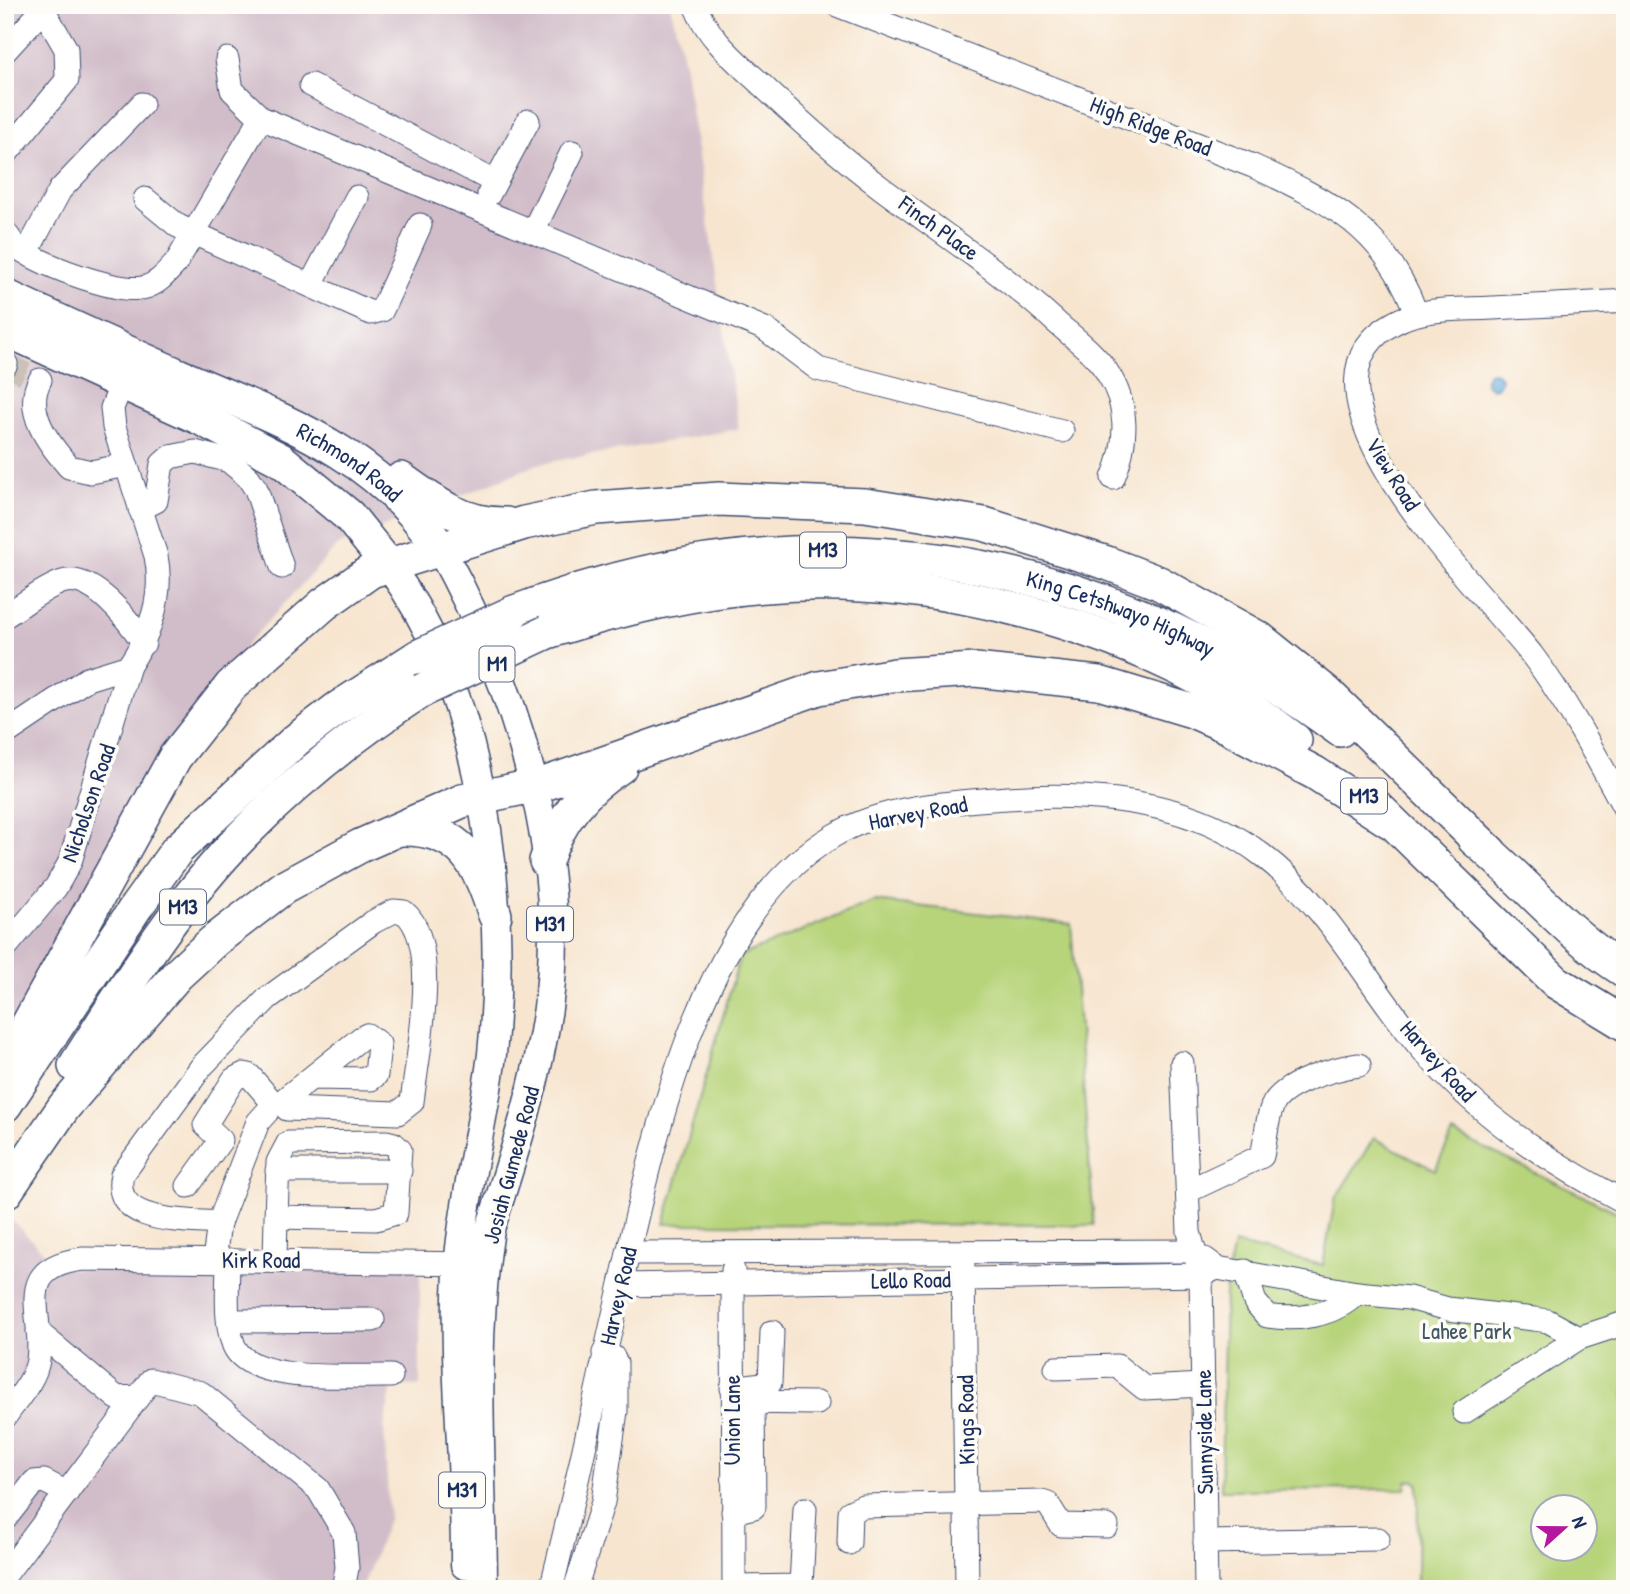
<svg xmlns="http://www.w3.org/2000/svg" width="1630" height="1594" font-family="'Patrick Hand',sans-serif">
<style>
.industrial{fill:#d1bdc9}
.green{fill:#b7d47a;stroke:#69826c;stroke-width:2;fill-rule:evenodd}
.water{fill:#69afdf;stroke:#426f9e;stroke-width:2}
.lines{fill:none;stroke-linecap:round;stroke-linejoin:round}
.minor-tunnel{stroke:#cbc1b8;stroke-width:23;stroke-dasharray:23 11;stroke-linecap:butt}
.minor-casing{stroke:#3c4a6f;stroke-width:25}
.major-casing{stroke:#3c4a6f;stroke-width:31}
.highway-casing{stroke:#3c4a6f;stroke-width:36}
.minor{stroke:#fff;stroke-width:23}
.major{stroke:#fff;stroke-width:28}
.highway{stroke:#fff;stroke-width:33}
.highway-bridge-casing{stroke:#3c4a6f;stroke-width:36;stroke-linecap:butt}
.highway-bridge{stroke:#fff;stroke-width:33}
.labels{text-anchor:middle;stroke-width:7;stroke-linejoin:round;paint-order:stroke}
.shield{fill:#fdfcf7;stroke:#5f6c8c;stroke-width:2}
.shield-label{font-size:21px;font-weight:bold;fill:#1b2f5e}
.street-label{font-size:23px;fill:#1b2f5e;stroke:#fdfcf7}
.park-label{font-size:23px;fill:#425865;stroke:#fdfcf7}
</style>
<rect width="100%" height="100%" fill="#fdfcf7"/>
<filter id="ink" filterUnits="userSpaceOnUse"><feTurbulence type="fractalNoise" baseFrequency=".0143" numOctaves="2"/><feDisplacementMap in="SourceGraphic" scale="14" xChannelSelector="R" yChannelSelector="G"/><feConvolveMatrix kernelMatrix="1 2 1 2 8 2 1 2 1" color-interpolation-filters="sRGB"/></filter>
<filter id="wash" filterUnits="userSpaceOnUse"><feTurbulence type="fractalNoise" baseFrequency=".00686" numOctaves="4" result="noise"/><feDisplacementMap in="SourceGraphic" scale="28" xChannelSelector="R" yChannelSelector="G"/><feGaussianBlur stdDeviation="1.57" result="paint"/><feColorMatrix in="noise" values="0 0 0 0 0 0 0 0 0 0 0 0 0 0 0 0 0 1.4 0 .05"/><feComposite in="paint" operator="in"/></filter>
<g filter="url(#wash)">
<rect width="100%" height="100%" fill="#f7e5cf"/>
<g class="industrial">
<path d="M5 5H670L684 62 739 429 538 464 337 546 251 640 176 731 5 1035Z"/>
<path d="M1554 5H1625V11L1618 13Z"/>
<path d="M5 1213 60 1269 420 1266V1386L392 1385 384 1427 389 1517 362 1589H5Z"/>
</g>
<g class="green">
<path d="M874 901 1071 924 1094 1225 664 1224 740 956Z"/>
<path d="M1453 1133 1625 1216V1589H1417L1418 1483 1412 1480 1407 1482 1406 1489 1221 1490 1225 1289 1234 1244 1323 1265 1335 1199 1374 1138 1435 1170ZM1542 1506H1584V1548H1542Z"/>
</g>
<circle class="water" cx="1493" cy="380" r="8"/>
</g>
<g filter="url(#ink)">
<g class="lines">
<path class="minor-tunnel" d="M6 364 25 374"/>
<defs>
<g id="minor">
<path d="M695 5C708 40 741 65 767 90 803 124 840 157 880 187 940 232 1002 272 1057 323 1074 338 1095 353 1107 372 1129 405 1128 443 1113 478"/>
<path d="M837 5 1253 166C1329 201 1385 228 1416 313"/>
<path d="M5 51 47 5"/>
<path d="M227 59 232 90 261 118 765 329 818 369 1062 431"/>
<path d="M311 85 495 182"/>
<path d="M5 155 67 80 66 49 43 9"/>
<path d="M489 194 528 121"/>
<path d="M145 199 178 226 371 313 382 310 420 225"/>
<path d="M533 231 572 152"/>
<path d="M5 232C8 236 11 241 15 245 34 263 116 293 142 288 157 285 166 274 176 263L261 118"/>
<path d="M27 252 60 190 142 104"/>
<path d="M311 284 357 197"/>
<path d="M1625 301C1581 304 1536 306 1492 308 1459 310 1423 307 1394 323 1271 389 1486 595 1532 655 1568 703 1596 756 1625 809"/>
<path d="M5 364H6"/>
<path d="M40 380C23 411 49 444 69 467L91 472 126 465"/>
<path d="M140 509 156 501 162 464 170 457 195 452 229 461 248 477 256 489 282 567"/>
<path d="M5 616C23 605 42 589 62 582 92 572 129 621 144 643"/>
<path d="M5 734 87 679 129 666"/>
<path d="M5 948 56 887 70 862 129 666C151 632 164 596 156 556L114 427 112 408 127 371"/>
<path d="M1182 1063 1189 1232 1201 1275 1206 1589"/>
<path d="M286 1098 361 1038 367 1035 379 1044 376 1075 371 1079 312 1078"/>
<path d="M277 1171H400"/>
<path d="M188 1186 221 1140 205 1125 234 1079 244 1074 249 1075 268 1097"/>
<path d="M1188 1191 1262 1156C1266 1140 1266 1122 1272 1107 1281 1083 1336 1068 1359 1065"/>
<path d="M219 1223C188 1220 110 1225 122 1175L202 1066 268 998 373 922 394 911 404 912C442 943 417 1058 412 1102L398 1113 287 1109"/>
<path d="M628 1253 1194 1251"/>
<path d="M1205 1259 1217 1268 1357 1293 1409 1298 1448 1309 1534 1319 1548 1321 1579 1338 1625 1323"/>
<path d="M214 1260 219 1223 258 1122 267 1112"/>
<path d="M228 1260C228 1286 224 1321 234 1346 251 1385 354 1375 391 1376"/>
<path d="M275 1260 276 1217 376 1219 396 1213 400 1150 394 1144 386 1142 288 1143 278 1162 276 1217"/>
<path d="M963 1266 967 1589"/>
<path d="M733 1270 734 1589"/>
<path d="M1245 1271 1255 1302 1267 1316C1298 1321 1334 1316 1357 1293"/>
<path d="M621 1285 1201 1275 1217 1268"/>
<path d="M229 1321 373 1320"/>
<path d="M38 1332 117 1398 138 1397 151 1380 201 1393 318 1489 344 1533 347 1568 343 1589"/>
<path d="M1056 1368 1117 1366 1144 1388 1203 1385"/>
<path d="M732 1388 770 1383 772 1332"/>
<path d="M739 1402 817 1403"/>
<path d="M1464 1412 1579 1338"/>
<path d="M5 1417C16 1400 35 1381 38 1360 45 1312 11 1268 83 1259L475 1264"/>
<path d="M733 1512 754 1507 753 1402"/>
<path d="M5 1519 34 1482 44 1481 67 1493"/>
<path d="M1205 1542 1378 1539"/>
<path d="M849 1543 850 1512 863 1506 1042 1502 1048 1504 1061 1525 1107 1526"/>
<path d="M5 1575 138 1397"/>
<path d="M733 1587 801 1586 805 1509"/>
<path d="M551 1589C577 1488 597 1386 621 1284 654 1142 698 916 833 836 883 806 951 802 1007 798 1094 792 1191 800 1262 855 1330 907 1366 983 1420 1047 1477 1114 1547 1162 1625 1202"/>
<path d="M575 1589 603 1502 616 1411V1363L613 1357 604 1353"/>
</g>
<g id="major">
<path d="M441 550C514 683 570 854 548 1008 537 1084 513 1157 490 1229 471 1348 483 1469 483 1589"/>
<path d="M389 566C484 696 508 898 492 1054 484 1122 465 1190 459 1258 451 1361 466 1462 465 1565"/>
</g>
<g id="highway">
<path id="s1" d="M5 296C63 323 121 350 180 376 281 420 378 452 441 550"/>
<path d="M5 329 200 418 281 460 349 516 389 566"/>
<path d="M401 479C434 503 464 525 506 524"/>
<path id="s2" d="M512 613C802 501 1091 546 1340 730"/>
<path d="M547 632C619 609 690 592 765 586 944 571 1153 631 1295 740"/>
<path d="M1375 805 1556 982 1625 1024"/>
<path d="M402 829C462 828 479 865 495 915"/>
<path d="M1474 839C1526 882 1567 935 1625 971"/>
<path d="M546 861C559 820 583 790 620 767"/>
<path d="M5 1066 175 757 231 686 324 604 371 571 524 523 596 508 719 499 865 505 984 524 1107 563 1159 583 1260 639 1326 692 1490 852"/>
<path d="M75 1066C126 986 177 902 244 834 298 779 356 733 421 691"/>
<path d="M5 1105 136 907 177 850 296 740 338 708 417 657"/>
<path d="M5 1193 64 1107 177 975 214 941 283 888 360 846 462 801 547 783 819 688 895 675 975 670 1099 683 1192 711 1226 726 1315 773 1389 821"/>
</g>
</defs>
<use href="#minor" class="minor-casing"/>
<use href="#major" class="major-casing"/>
<use href="#highway" class="highway-casing"/>
<use href="#minor" class="minor"/>
<use href="#major" class="major"/>
<use href="#highway" class="highway"/>
<defs>
<g id="highway-bridge">
<path d="M417 657 512 613"/>
<path d="M421 691 547 632"/>
</g>
</defs>
<use href="#highway-bridge" class="highway-bridge-casing"/>
<use href="#highway-bridge" class="highway-bridge"/>
</g>
</g>
<g class="labels">
<g class="shield">
<rect x="800" y="532.5" width="46" height="35" rx="5"/>
<rect x="479.5" y="646.5" width="35" height="35" rx="5"/>
<rect x="1341" y="778.5" width="46" height="35" rx="5"/>
<rect x="160" y="889.5" width="46" height="35" rx="5"/>
<rect x="527" y="906.5" width="46" height="35" rx="5"/>
<rect x="439" y="1472.5" width="46" height="35" rx="5"/>
</g>
<g class="shield-label">
<text x="823" y="557">M13</text>
<text x="497" y="671">M1</text>
<text x="1364" y="803">M13</text>
<text x="183" y="914">M13</text>
<text x="550" y="931">M31</text>
<text x="462" y="1497">M31</text>
</g>
<g class="street-label">
<text transform="translate(1151 126) rotate(21)" y="8">High Ridge Road</text>
<text transform="translate(939 228) rotate(36)" y="8">Finch Place</text>
<text dy="8" stroke="none"><textPath href="#s1" startOffset="383">Richmond Road</textPath></text>
<text transform="translate(1393 474) rotate(58)" y="8">View Road</text>
<text dy="8" stroke="none"><textPath href="#s2" startOffset="625">King Cetshwayo Highway</textPath></text>
<text transform="translate(88 803) rotate(-71)" y="8">Nicholson Road</text>
<text transform="translate(918 813) rotate(-11)" y="8">Harvey Road</text>
<text transform="translate(1438 1061) rotate(48)" y="8">Harvey Road</text>
<text transform="translate(511 1165) rotate(-75)" y="8">Josiah Gumede Road</text>
<text x="261" y="1268">Kirk Road</text>
<text transform="translate(911 1280) rotate(-1)" y="8">Lello Road</text>
<text transform="translate(618 1296) rotate(-77)" y="8">Harvey Road</text>
<text transform="translate(732 1420) rotate(-90)" y="8">Union Lane</text>
<text transform="translate(966 1420) rotate(-91)" y="8">Kings Road</text>
<text transform="translate(1204 1432) rotate(-91)" y="8">Sunnyside Lane</text>
</g>
<g class="park-label">
<text x="1467" y="1339">Lahee Park</text>
</g>
</g>
<rect width="1630" height="1594" fill="none" stroke="#fdfcf7" stroke-width="28"/>
<g transform="translate(1564 1528) rotate(69)"><circle r="33" fill="#fdfcf7" stroke="#a3aaba" stroke-width="2"/>
<path d="M0-5L12 26L0 18L-12 26Z" fill="#b5179e"/>
<text y="-10" font-size="19" font-weight="bold" text-anchor="middle" fill="#1b2f5e">N</text>
</g>
</svg>
